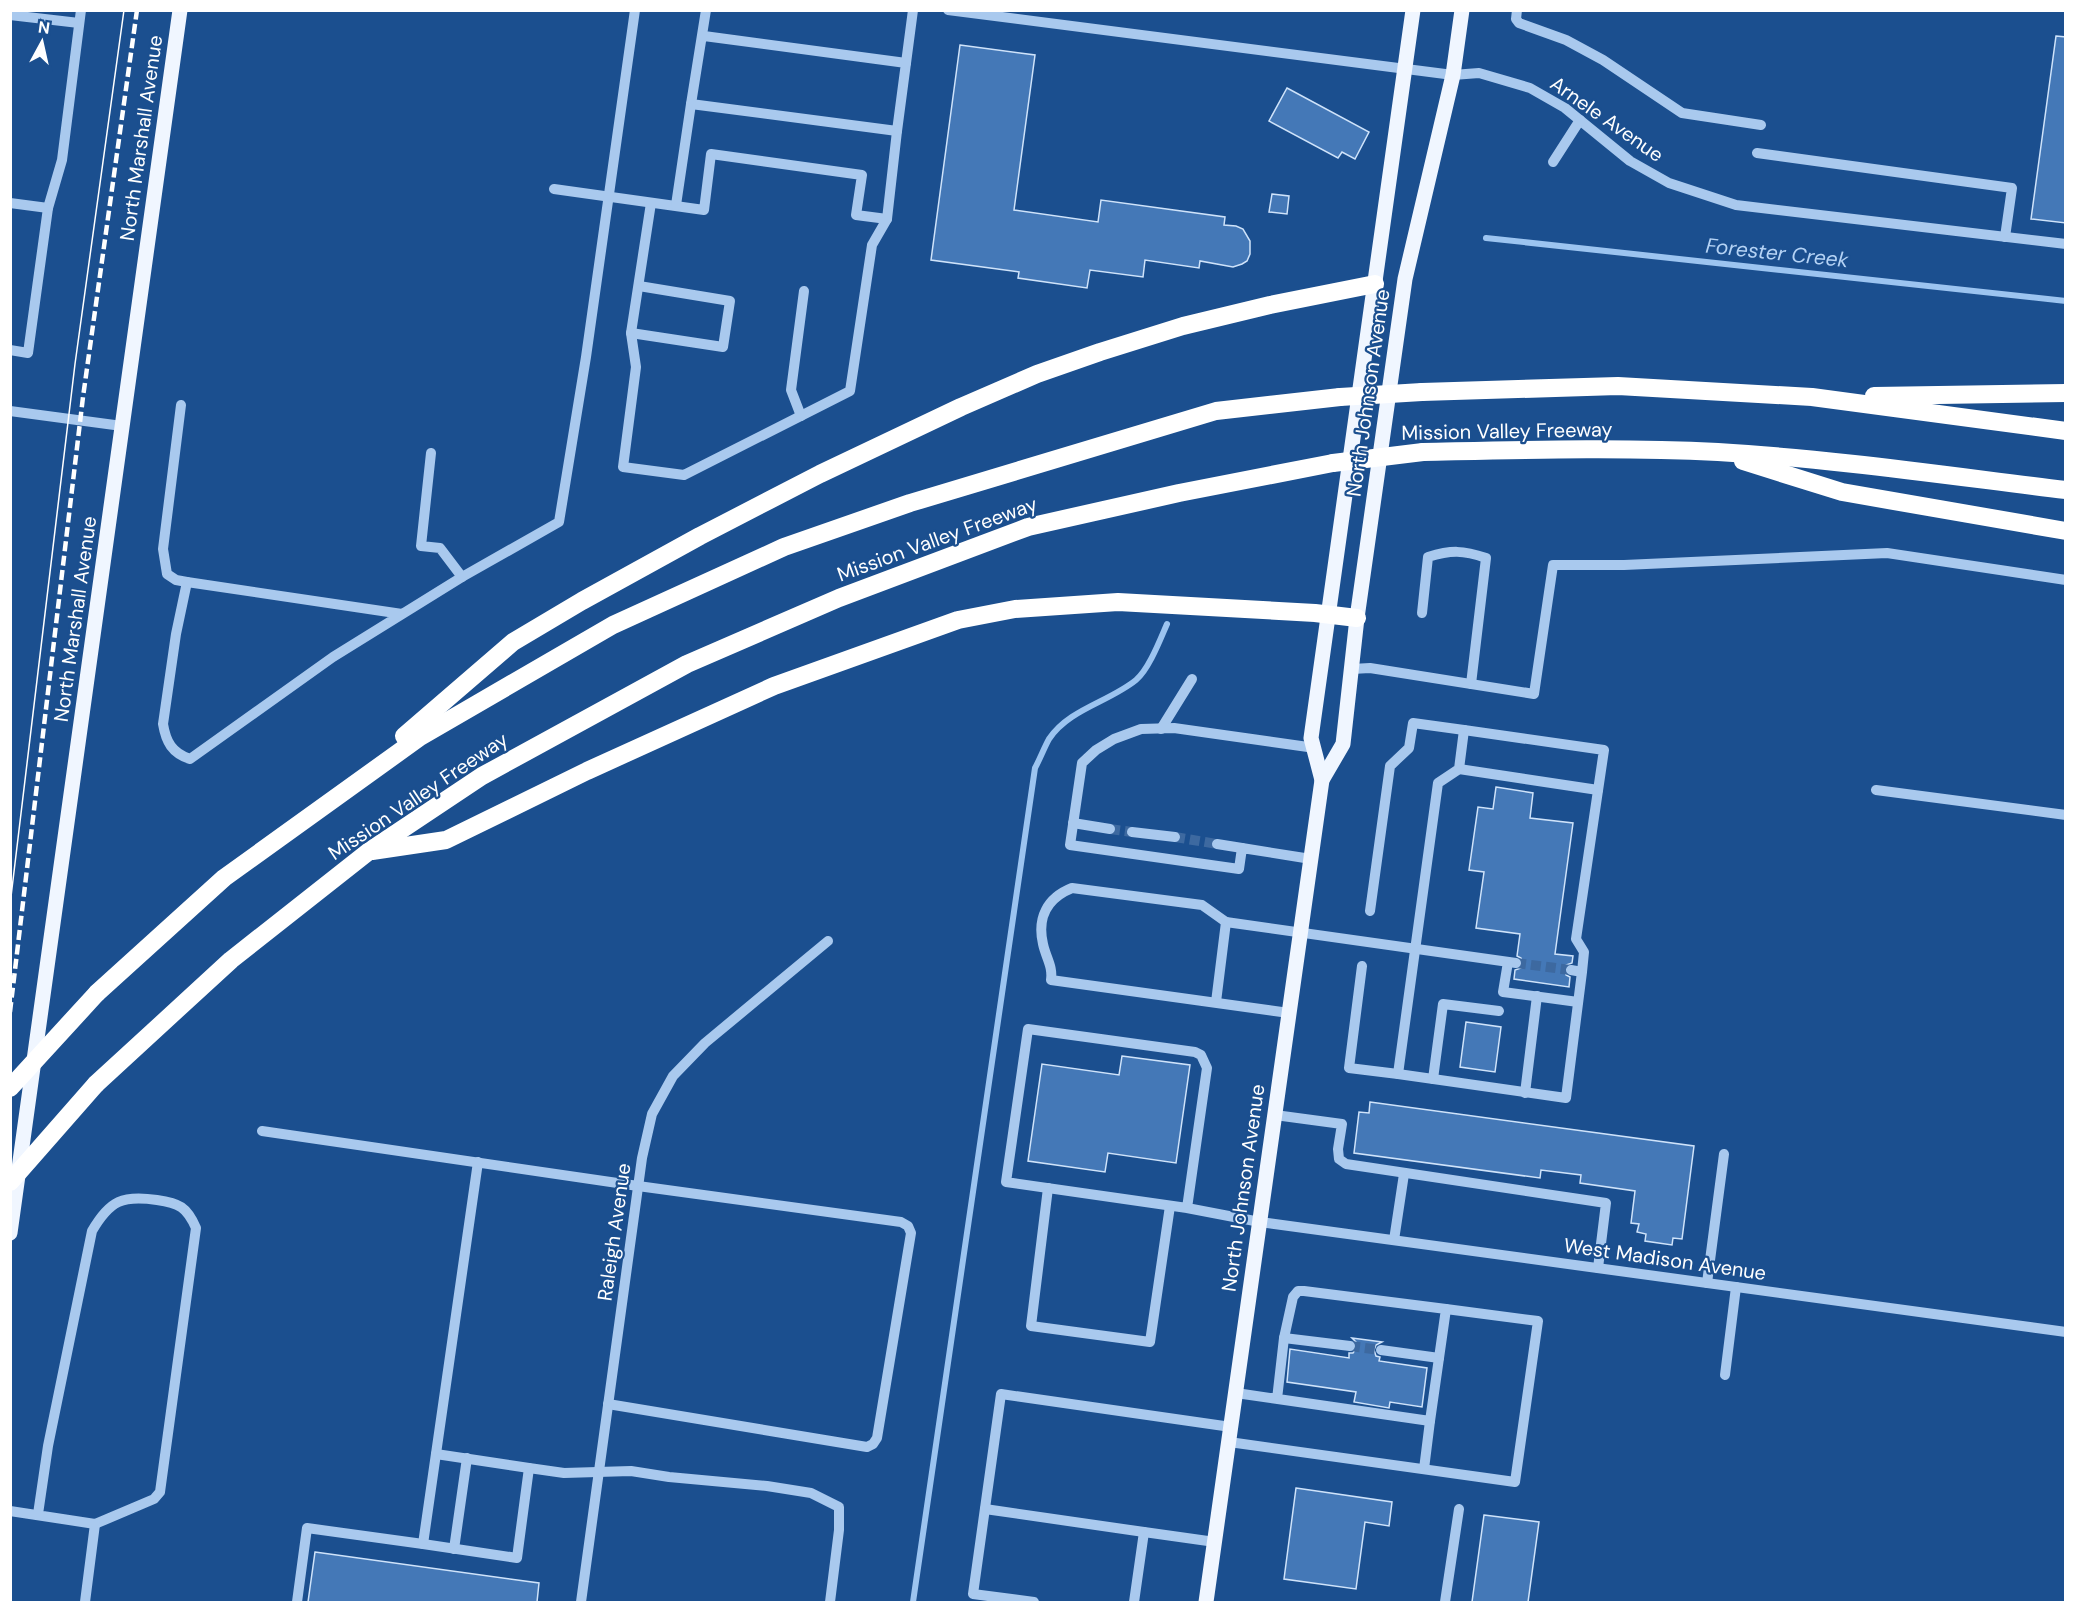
<svg xmlns="http://www.w3.org/2000/svg" width="2076" height="1613" font-family="'DM Sans',sans-serif">
<style>
.lines{fill:none;stroke-linecap:round;stroke-linejoin:round}
.stream{stroke:#9cc4f0;stroke-width:6}
.building{fill:#4478b7;stroke:#cfe3fa;stroke-width:1.5}
.minor-tunnel{stroke:#3d69a0;stroke-width:10;stroke-dasharray:10 5;stroke-linecap:butt}
.minor{stroke:#a9c9ee;stroke-width:10}
.major{stroke:#f0f6ff;stroke-width:15}
.highway{stroke:#fff;stroke-width:18}
.tram{stroke:#fff;stroke-width:1.5}
.rail{stroke:#fff;stroke-width:4.5;stroke-dasharray:10 4.5;stroke-linecap:butt}
.highway-bridge{stroke:#fff;stroke-width:18}
.labels{text-anchor:middle;stroke-width:4.5;stroke-linejoin:round;paint-order:stroke}
.street-label{font-size:20px;fill:#fff;stroke:#1b4f8f}
.water-label{font-size:21px;font-style:italic;fill:#b5d3f5;stroke:#1b4f8f}
</style>
<rect width="100%" height="100%" fill="#1b4f8f"/>
<g class="lines">
<g class="stream">
<path d="M1486 238 2066 301"/>
<path d="M913 1602 1035 768C1040 759 1044 748 1049 739 1069 709 1109 702 1136 680 1149 669 1160 640 1167 624"/>
</g>
</g>
<g class="building">
<path d="M2056 36 2066 37V223L2031 219Z"/>
<path d="M960 45 1035 55 1014 210 1098 222 1101 200 1225 217 1224 225 1236 226 1243 229 1250 241V254L1247 261 1242 264 1233 267 1200 261 1199 268 1145 260 1143 277 1090 270 1087 288 1018 278 1019 272 931 260Z"/>
<path d="M1287 88 1369 132 1355 159 1342 152 1338 158 1269 121Z"/>
<path d="M1272 194 1289 196 1287 214 1269 212Z"/>
<path d="M1496 787 1533 793 1530 818 1573 823 1555 954 1573 956 1572 963 1566 965 1564 969 1566 975 1570 977 1569 987 1514 979 1515 970 1521 968 1523 963 1521 958 1517 956 1520 934 1476 928 1484 872 1469 870 1478 807 1493 809Z"/>
<path d="M1466 1022 1501 1027 1495 1072 1460 1067Z"/>
<path d="M1122 1056 1190 1065 1176 1163 1108 1153 1105 1172 1028 1161 1042 1064 1119 1075Z"/>
<path d="M1370 1102 1694 1146 1682 1239 1673 1238 1672 1245 1645 1241 1646 1234 1637 1232 1639 1224 1631 1223 1635 1191 1580 1183 1581 1175 1541 1170 1540 1178 1354 1153 1359 1112 1369 1113Z"/>
<path d="M1352 1338 1382 1342 1376 1345 1374 1350 1376 1356 1380 1357 1379 1361 1427 1368 1422 1407 1390 1402 1389 1408 1354 1402 1356 1392 1287 1382 1290 1349 1349 1358V1353H1353L1357 1347V1343Z"/>
<path d="M1296 1488 1392 1502 1389 1526 1365 1522 1356 1589 1284 1579Z"/>
<path d="M1484 1515 1539 1522 1528 1602H1472Z"/>
<path d="M315 1552 539 1583 537 1602H308Z"/>
</g>
<g class="lines">
<g class="minor-tunnel">
<path d="M1110 829 1132 832"/>
<path d="M1175 837 1217 844"/>
<path d="M1516 963 1571 970"/>
<path d="M1350 1346 1381 1350"/>
</g>
<g class="minor">
<path d="M948 10 1453 75 1479 73 1530 88 1565 108 1630 161 1669 183 1736 205 2066 244"/>
<path d="M1517 10 1516 19 1519 23 1566 40 1603 60 1682 113 1761 125"/>
<path d="M10 15 79 23"/>
<path d="M704 36 906 63 897 131 691 104 706 10"/>
<path d="M906 63 913 10"/>
<path d="M1757 153 2012 188 2005 237"/>
<path d="M1553 162 1580 120"/>
<path d="M554 189 704 210 711 154 862 175 856 215 887 219"/>
<path d="M10 203 48 208"/>
<path d="M651 203 631 333 636 367 623 467 684 475 850 391 872 245 887 219 897 131"/>
<path d="M676 205 691 104"/>
<path d="M631 333 723 347 730 301 639 286"/>
<path d="M10 350 28 353 48 208 62 160 81 10"/>
<path d="M181 405 163 549 167 574 176 580 187 582"/>
<path d="M10 411 122 426"/>
<path d="M801 416 791 390 804 291"/>
<path d="M431 453 421 546 440 548 462 577"/>
<path d="M1422 613 1428 557C1451 550 1463 550 1486 558L1471 684"/>
<path d="M402 614 187 582 176 634 163 724C166 742 172 753 190 759L333 657 462 577 559 522 586 357 635 10"/>
<path d="M1352 669 1370 668 1534 694 1553 565H1624L1887 553 2066 580"/>
<path d="M1161 729 1192 679"/>
<path d="M1459 769 1598 790"/>
<path d="M1876 790 2066 815"/>
<path d="M1073 823 1110 829"/>
<path d="M1132 832 1175 837"/>
<path d="M1217 844 1242 848"/>
<path d="M1311 859 1242 848 1239 869 1070 845 1082 763 1096 750 1114 739 1141 729 1174 728 1315 748"/>
<path d="M1370 911 1390 766 1409 748 1413 723 1464 730"/>
<path d="M1508 962 1503 992 1578 1002"/>
<path d="M1362 966 1349 1068 1398 1074"/>
<path d="M1571 970 1582 972 1584 952 1576 939 1604 750 1464 730 1459 769 1438 783 1398 1074 1566 1098 1582 972"/>
<path d="M1216 1002 1226 922"/>
<path d="M1289 1013 1051 980C1053 966 1046 958 1043 944 1037 918 1047 898 1072 888L1202 905 1226 922 1516 963"/>
<path d="M1433 1079 1443 1004 1499 1011"/>
<path d="M1525 1093 1537 996"/>
<path d="M1275 1115 1342 1124 1338 1149 1339 1159 1346 1164 1606 1203 1598 1268"/>
<path d="M262 1131 638 1186 901 1222 908 1226 911 1233 877 1438 873 1444 867 1447 608 1404"/>
<path d="M478 1162 423 1544 517 1558 529 1468 564 1473 631 1471 669 1477 767 1486 811 1493 839 1507V1530L830 1602"/>
<path d="M1048 1188 1031 1326 1150 1342 1170 1206"/>
<path d="M1187 1208 1207 1068 1201 1055 1195 1052 1028 1029 1006 1182 1187 1208 1260 1222 2066 1332"/>
<path d="M1394 1240 1404 1174"/>
<path d="M1707 1283 1724 1154"/>
<path d="M1284 1338 1350 1346"/>
<path d="M1381 1350 1439 1358"/>
<path d="M1725 1375 1736 1287"/>
<path d="M1236 1393 1430 1421 1446 1309 1304 1291H1298L1293 1297 1284 1338 1277 1399"/>
<path d="M1229 1442 1515 1482 1538 1321 1446 1309"/>
<path d="M436 1454 529 1468"/>
<path d="M1424 1469 1430 1421"/>
<path d="M985 1509 1144 1532"/>
<path d="M10 1511 95 1524 154 1499 160 1492 196 1228C187 1207 179 1203 157 1200 123 1195 110 1200 92 1231L48 1446 38 1514"/>
<path d="M454 1549 467 1458"/>
<path d="M85 1602 95 1524"/>
<path d="M297 1602 307 1528 423 1544"/>
<path d="M581 1602 642 1158 652 1114 673 1076 705 1043 828 941"/>
<path d="M1034 1602 973 1594 1001 1394 1231 1427"/>
<path d="M1134 1602 1144 1532 1215 1542"/>
<path d="M1445 1602 1459 1509"/>
</g>
<g class="major">
<path d="M1322 780 1343 744 1357 618 1405 279 1453 75 1462 10"/>
<path d="M10 1233 180 10"/>
<path d="M1206 1602 1322 780 1311 738 1413 10"/>
</g>
<g class="highway">
<path d="M1422 392 1618 386 1812 397 2066 431"/>
<path d="M1874 396 2066 393"/>
<path d="M1423 452C1521 450 1620 447 1718 452 1835 459 1950 476 2066 490"/>
<path d="M1743 461 1842 492 2066 531"/>
<path d="M404 736 513 642 582 601 700 536 820 474 961 407 1037 374 1100 352 1183 326 1270 305 1375 284"/>
<path d="M372 851 446 840 587 771 774 686 958 620 1015 609 1118 602 1315 613 1357 618"/>
<path d="M97 993 224 878 420 737 613 625 784 547 910 503 1216 411 1340 397"/>
<path d="M96 1084 231 960 368 852 482 776 687 664 839 598 1028 527 1179 493 1333 463"/>
</g>
<path class="tram" d="M10 905 75 364 124 10"/>
<path class="rail" d="M10 1012 83 397 137 10"/>
<g class="highway-bridge">
<path d="M1340 397 1422 392"/>
<path d="M1333 463 1423 452"/>
<path d="M10 1088 97 993"/>
<path d="M10 1182 96 1084"/>
</g>
</g>
<g class="labels">
<g class="street-label">
<text transform="translate(1607 119) rotate(35)" y="7">Arnele Avenue</text>
<text transform="translate(141 138) rotate(-82)" y="7">North Marshall Avenue</text>
<text transform="translate(1368 393) rotate(-82)" y="7">North Johnson Avenue</text>
<text transform="translate(1507 431) rotate(-1)" y="7">Mission Valley Freeway</text>
<text transform="translate(937 539) rotate(-20)" y="7">Mission Valley Freeway</text>
<text transform="translate(75 619) rotate(-82)" y="7">North Marshall Avenue</text>
<text transform="translate(418 796) rotate(-34)" y="7">Mission Valley Freeway</text>
<text transform="translate(1243 1188) rotate(-82)" y="7">North Johnson Avenue</text>
<text transform="translate(614 1232) rotate(-82)" y="7">Raleigh Avenue</text>
<text transform="translate(1665 1259) rotate(8)" y="7">West Madison Avenue</text>
</g>
<g class="water-label">
<text transform="translate(1777 253) rotate(6)" y="7">Forester Creek</text>
</g>
</g>
<rect width="2076" height="1613" fill="none" stroke="#ffffff" stroke-width="24"/>
<g transform="translate(42 42) rotate(8)" stroke="#1b4f8f" stroke-width="4.5" paint-order="stroke">
<path d="M0-4.5L10 22L0 15L-10 22Z" fill="#ffffff"/>
<text y="-9" font-size="16" font-weight="bold" text-anchor="middle" fill="#ffffff">N</text>
</g>
</svg>
